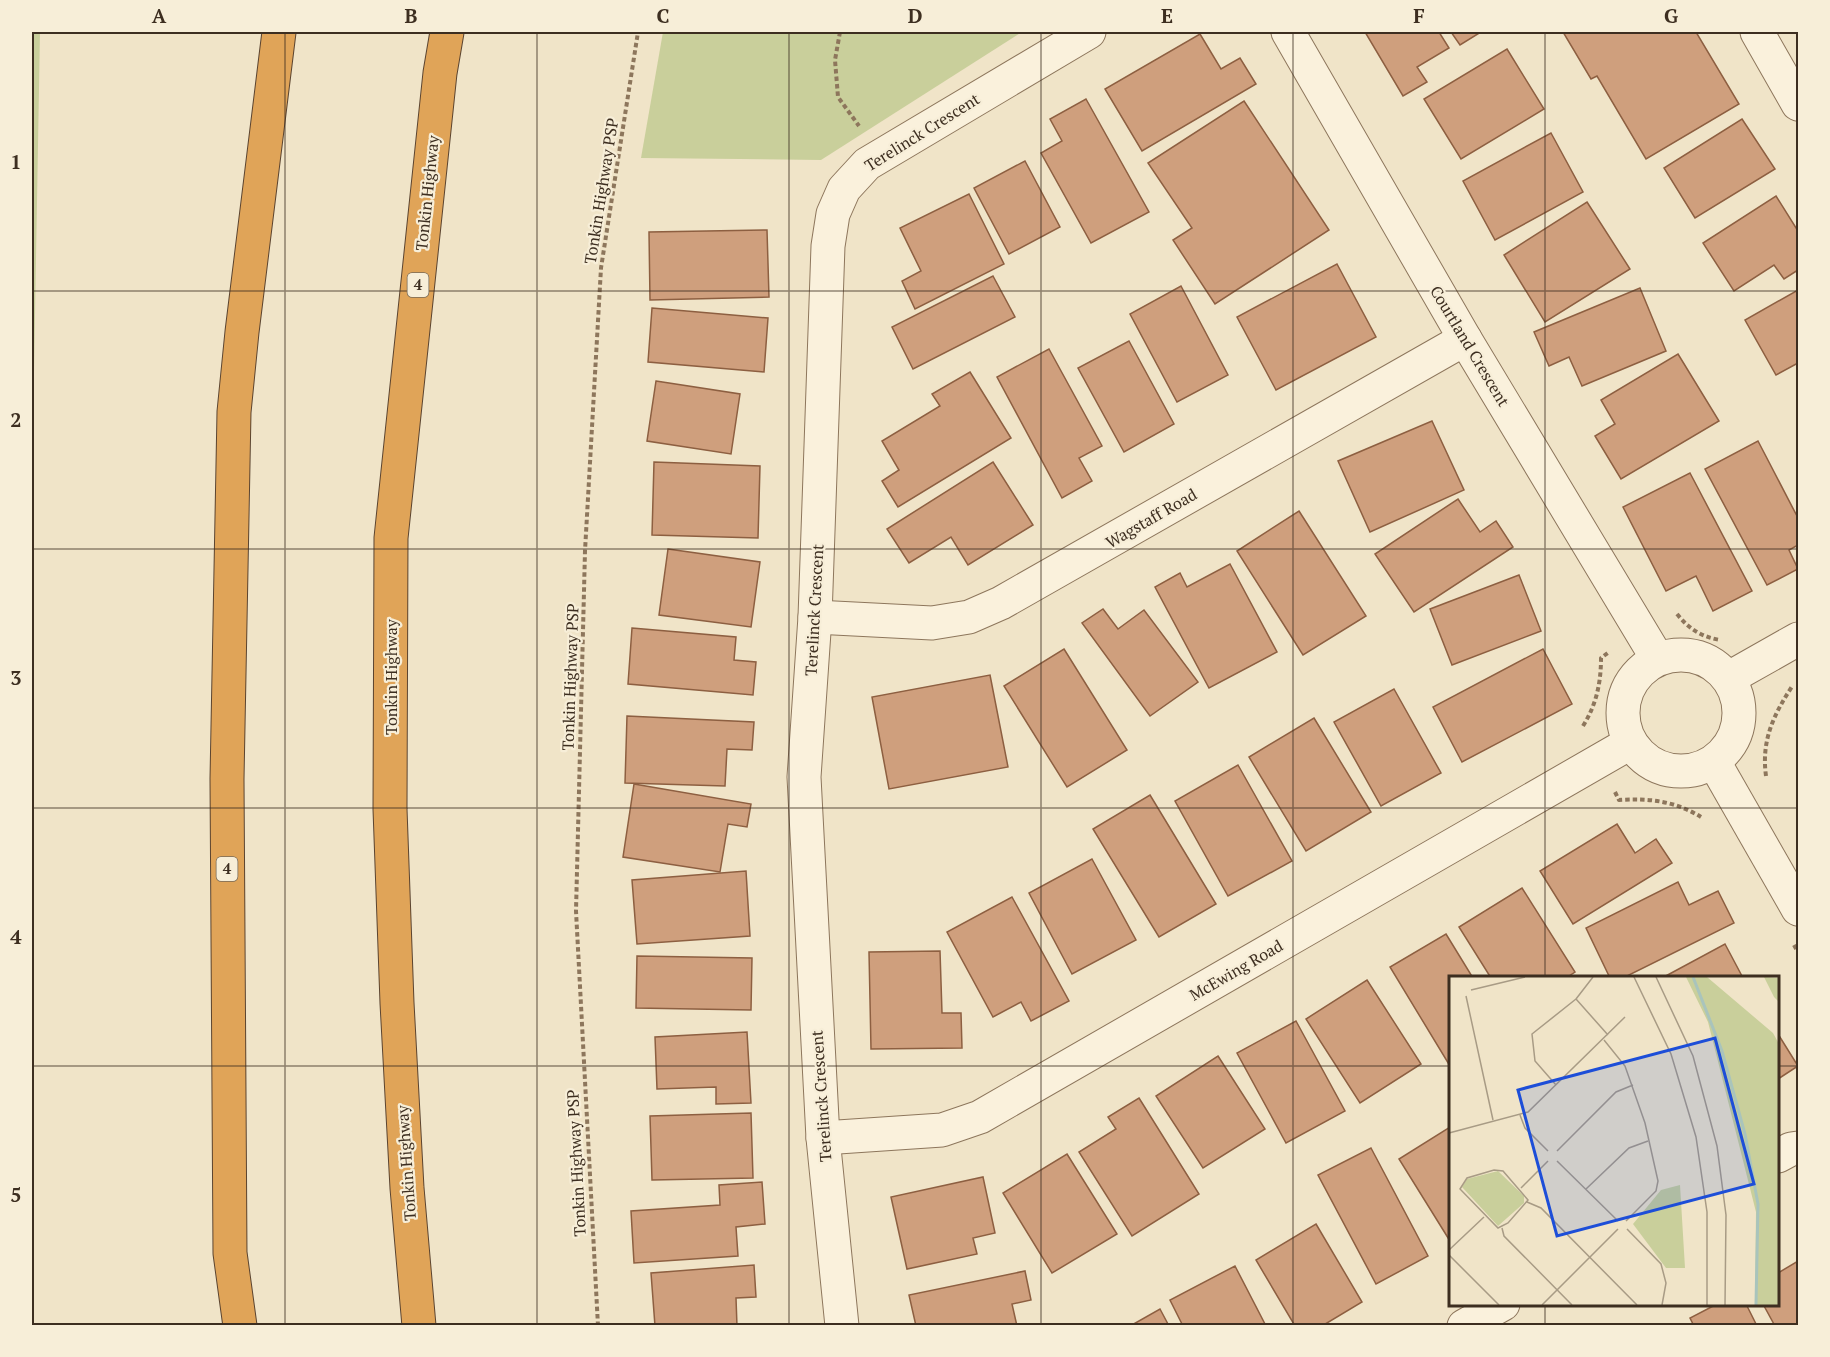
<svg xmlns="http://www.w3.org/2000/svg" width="1830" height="1357" font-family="'PT Serif',serif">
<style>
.green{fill:#c9cf9b}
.building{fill:#cf9f7d;stroke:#8d5f41;stroke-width:1.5}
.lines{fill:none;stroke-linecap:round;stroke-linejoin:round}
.minor-casing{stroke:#8d765c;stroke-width:35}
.highway-casing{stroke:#5b4430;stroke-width:35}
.path{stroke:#8d765c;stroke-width:4;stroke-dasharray:4.5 3;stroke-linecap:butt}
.minor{stroke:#faf1dc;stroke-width:33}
.highway{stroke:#e0a458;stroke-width:33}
.grid{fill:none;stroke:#3d2e20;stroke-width:1.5;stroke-opacity:0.55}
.labels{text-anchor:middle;stroke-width:4.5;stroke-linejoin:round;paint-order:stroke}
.shield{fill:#f7eed8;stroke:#756857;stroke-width:1.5}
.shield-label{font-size:15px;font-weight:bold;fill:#3d2e20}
.street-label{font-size:16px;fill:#3d2e20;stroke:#f7eed8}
.inset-river{fill:none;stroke:#a9c4bc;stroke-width:3}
.inset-road{fill:none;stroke:#a89b85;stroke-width:1.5}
.view{fill:#1d4ed8;fill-opacity:0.15;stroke:#1d4ed8;stroke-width:3}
.inset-edge{fill:none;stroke:#3d2e20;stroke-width:3}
.neatline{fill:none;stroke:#3d2e20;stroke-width:2}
.grid-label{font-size:20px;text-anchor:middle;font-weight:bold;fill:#3d2e20}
</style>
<rect width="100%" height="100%" fill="#f0e4c8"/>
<g class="green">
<path d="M32 32H40L32 486Z"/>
<path d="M663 32H1022L821 160 641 158Z"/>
</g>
<g class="building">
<path d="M1365 32H1439L1449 48 1417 67 1427 82 1403 96Z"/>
<path d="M1451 32H1481L1460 45Z"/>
<path d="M1563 32H1696L1739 104 1646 159 1597 76 1591 79Z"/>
<path d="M1200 34 1221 69 1240 58 1256 84 1142 151 1105 89Z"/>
<path d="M1507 49 1544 109 1461 159 1424 99Z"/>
<path d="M1086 99 1149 212 1091 243 1041 153 1062 141 1050 119Z"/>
<path d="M1244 101 1329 230 1215 304 1173 240 1192 228 1148 163Z"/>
<path d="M1742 119 1775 169 1695 218 1664 168Z"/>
<path d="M1551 133 1583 192 1495 240 1463 181Z"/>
<path d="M1025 161 1060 227 1009 254 974 188Z"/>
<path d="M969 194 1004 264 915 309 902 281 921 271 900 228Z"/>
<path d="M1776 196 1798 231V270L1784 279 1774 265 1734 291 1703 243Z"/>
<path d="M1587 202 1630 269 1545 322 1504 255Z"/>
<path d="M767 230 769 297 650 300 649 232Z"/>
<path d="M1337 264 1376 337 1276 390 1237 317Z"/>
<path d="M993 276 1015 317 913 369 892 327Z"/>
<path d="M1181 286 1228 375 1177 402 1130 314Z"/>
<path d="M1640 288 1666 351 1582 386 1569 357 1549 366 1534 332Z"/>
<path d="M1798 290V363L1776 375 1745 320Z"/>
<path d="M652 308 768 318 764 372 648 362Z"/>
<path d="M1129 341 1174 424 1124 452 1078 368Z"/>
<path d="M1049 349 1102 446 1079 458 1092 481 1062 498 997 377Z"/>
<path d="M1678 354 1719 421 1621 479 1595 436 1615 424 1601 400Z"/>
<path d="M970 372 1011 438 898 507 882 481 899 470 882 441 940 406 932 394Z"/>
<path d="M656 381 740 394 731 454 647 441Z"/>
<path d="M1432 421 1464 490 1370 532 1338 461Z"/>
<path d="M1758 441 1798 518V545L1789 550 1798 569 1767 585 1705 469Z"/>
<path d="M654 462 760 466 758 538 652 535Z"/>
<path d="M993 462 1033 525 968 565 951 537 909 563 887 529Z"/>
<path d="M1690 473 1752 591 1713 611 1696 576 1666 591 1623 507Z"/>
<path d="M1458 499 1480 532 1496 521 1513 547 1414 612 1375 554Z"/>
<path d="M1299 511 1366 616 1303 655 1237 551Z"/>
<path d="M668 549 760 562 751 627 659 615Z"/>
<path d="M1230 564 1277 652 1209 688 1155 587 1180 573 1187 587Z"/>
<path d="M1519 575 1541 631 1452 665 1430 609Z"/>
<path d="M1103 609 1118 629 1144 610 1198 682 1150 716 1082 623Z"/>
<path d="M632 628 736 637 734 660 756 662 753 695 628 684Z"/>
<path d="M1064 649 1127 750 1067 787 1004 686Z"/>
<path d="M1543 649 1572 704 1462 762 1433 707Z"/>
<path d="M990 675 1008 767 889 789 872 697Z"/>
<path d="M1394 689 1441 773 1381 806 1334 722Z"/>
<path d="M627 716 754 722 752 750 727 749 725 786 625 783Z"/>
<path d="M1314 718 1371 812 1306 851 1249 757Z"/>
<path d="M1238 765 1292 861 1228 896 1175 801Z"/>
<path d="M634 784 751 804 747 827 728 824 720 872 623 857Z"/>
<path d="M1150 795 1216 904 1159 937 1093 829Z"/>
<path d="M1617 824 1635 853 1656 839 1672 863 1573 924 1540 871Z"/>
<path d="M1092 859 1136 940 1072 974 1029 893Z"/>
<path d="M746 871 750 936 637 944 632 880Z"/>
<path d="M1678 882 1689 905 1718 891 1734 923 1623 978H1610L1586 928Z"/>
<path d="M1522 888 1575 972 1566 978H1491L1459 927Z"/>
<path d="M1012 897 1069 1001 1031 1021 1021 1002 993 1017 947 932Z"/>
<path d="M1446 934 1473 978H1450V1066L1390 967Z"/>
<path d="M1725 944 1743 978H1662Z"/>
<path d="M940 951 942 1013H961L962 1048 871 1049 869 952Z"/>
<path d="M637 956 752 958 751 1010 636 1008Z"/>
<path d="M1367 980 1421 1064 1360 1103 1306 1019Z"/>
<path d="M1296 1021 1345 1111 1286 1143 1237 1053Z"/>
<path d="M747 1032 751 1103 716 1104V1087L657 1089 655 1037Z"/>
<path d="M1778 1034 1798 1066 1778 1079Z"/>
<path d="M1218 1056 1265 1129 1203 1168 1156 1096Z"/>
<path d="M1139 1098 1199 1194 1132 1236 1079 1152 1116 1129 1108 1117Z"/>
<path d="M751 1113 753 1178 652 1180 650 1116Z"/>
<path d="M1450 1127V1241L1399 1159Z"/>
<path d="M1371 1148 1428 1256 1376 1284 1318 1175Z"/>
<path d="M1067 1154 1117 1234 1052 1273 1003 1193Z"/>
<path d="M983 1177 995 1233 973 1238 977 1254 907 1269 891 1197Z"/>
<path d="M762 1182 765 1224 736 1227 738 1256 634 1263 631 1211 720 1205 719 1185Z"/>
<path d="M1316 1224 1362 1302 1322 1326H1295L1256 1260Z"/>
<path d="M1798 1261V1326H1775L1763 1304H1778V1273Z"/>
<path d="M754 1265 756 1297 736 1298 737 1326H655L651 1273Z"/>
<path d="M1235 1266 1266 1326H1183L1170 1300Z"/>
<path d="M1025 1271 1031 1300 1012 1304 1017 1326H916L909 1295Z"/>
<path d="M1717 1304H1746L1757 1326H1694L1690 1318Z"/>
<path d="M1160 1309 1169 1326H1130Z"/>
</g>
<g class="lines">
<defs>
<g id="minor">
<path d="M1288 32 1465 339 1657 658"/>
<path d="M1757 32 1798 104"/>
<path d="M815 617 932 623 969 617 1001 603 1465 339"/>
<circle cx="1681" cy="713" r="58"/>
<path d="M1729 678 1798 639"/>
<path d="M1714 762 1798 909"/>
<path d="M823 1138 942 1130 980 1117 1630 743"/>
<path d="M1778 1156 1791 1149 1798 1148"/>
<path d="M842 1326 823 1138 804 777 815 617 828 246 833 214 844 189 867 164 1089 32"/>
<path d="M1464 1326 1503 1304"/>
</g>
<g id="highway">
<path d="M240 1326 230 1253 227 779 234 412 242 332 279 32"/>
<path d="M419 1326 407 1188 397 1003 390 809 391 538 440 73 447 32"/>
</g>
</defs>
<use href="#minor" class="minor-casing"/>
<use href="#highway" class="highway-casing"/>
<g class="path">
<path d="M840 32 835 60 838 97 859 126"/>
<path d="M1677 614C1689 629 1702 637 1720 640"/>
<path d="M1583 726C1596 705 1601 684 1601 658L1609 652"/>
<path d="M1766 776C1761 740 1774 714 1793 685"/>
<path d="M1615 792 1619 800C1649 798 1675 801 1701 817"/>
<path d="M1794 945 1798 952"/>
<path d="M598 1326 576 911 585 551 601 268 638 32"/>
</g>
<use href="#minor" class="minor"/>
<use href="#highway" class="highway"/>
</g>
<path class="grid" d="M285 32V1326M537 32V1326M789 32V1326M1041 32V1326M1293 32V1326M1545 32V978M32 291H1798M32 549H1798M32 808H1798M32 1066H1450M1778 1066H1798M1545 1304V1326"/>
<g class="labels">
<g class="shield">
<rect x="407.5" y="273" width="21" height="24" rx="4.5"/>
<rect x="216.5" y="857" width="21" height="24" rx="4.5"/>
</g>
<g class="shield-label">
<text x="418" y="290">4</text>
<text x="227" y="874">4</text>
</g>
<g class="street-label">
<text transform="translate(922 132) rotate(-32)" y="6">Terelinck Crescent</text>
<text transform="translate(601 191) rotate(-81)" y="6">Tonkin Highway PSP</text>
<text transform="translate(427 193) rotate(-84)" y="6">Tonkin Highway</text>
<text transform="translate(1470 346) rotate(59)" y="6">Courtland Crescent</text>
<text transform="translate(1151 518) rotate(-30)" y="6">Wagstaff Road</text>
<text transform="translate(814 610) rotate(-87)" y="6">Terelinck Crescent</text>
<text transform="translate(391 677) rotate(-90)" y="6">Tonkin Highway</text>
<text transform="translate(570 677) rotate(-88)" y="6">Tonkin Highway PSP</text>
<text transform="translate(1236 970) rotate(-30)" y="6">McEwing Road</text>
<text transform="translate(821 1096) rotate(-94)" y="6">Terelinck Crescent</text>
<text transform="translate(406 1163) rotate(-94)" y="6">Tonkin Highway</text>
<text transform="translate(576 1163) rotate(-93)" y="6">Tonkin Highway PSP</text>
</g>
</g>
<g transform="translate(1449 976)">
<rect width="330" height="330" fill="#f0e4c8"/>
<path d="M237 1H258L324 57 330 68V329H306L307 236 259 46ZM315 1 330 2V26L325 21ZM49 195 75 220V227L49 250 13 211 18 203ZM231 209 236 292H217L184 248 212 214Z" fill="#c9cf9b"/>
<path class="inset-river" d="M244 1 273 75 296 158 309 228 307 329"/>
<path class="inset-road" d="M144 1 127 23 159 59M185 1 222 78 247 161 258 236V329M207 1 244 80 268 170 277 239 276 329M22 14 76 1M17 20 44 144M155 64 176 90 196 147 209 205 207 215 177 245M107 109 86 85 83 58 127 23M71 139 76 152 99 175M0 157 79 136 176 41M108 175 167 116 184 109M108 185 169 245M45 194 54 195 79 224 59 247 49 252 11 213 18 202ZM72 212 99 185M137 213 180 172 199 165M78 226 92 232 188 329M53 252 55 260 123 329M178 253 212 288 217 307 213 329M0 274 35 241M0 279 50 329M93 329 169 253"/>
<path class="view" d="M266 62 305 208 108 260 69 114Z"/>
<rect width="330" height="330" class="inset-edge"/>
</g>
<rect width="1830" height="1357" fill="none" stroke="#f7eed8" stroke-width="66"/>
<rect x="33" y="33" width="1764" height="1291" class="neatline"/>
<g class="grid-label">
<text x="159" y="23">A</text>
<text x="411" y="23">B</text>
<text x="663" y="23">C</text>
<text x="915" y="23">D</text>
<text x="1167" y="23">E</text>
<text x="1419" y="23">F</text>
<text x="1671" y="23">G</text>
<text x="16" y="169">1</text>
<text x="16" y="427">2</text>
<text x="16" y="685">3</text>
<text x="16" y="944">4</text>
<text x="16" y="1202">5</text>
</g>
</svg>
